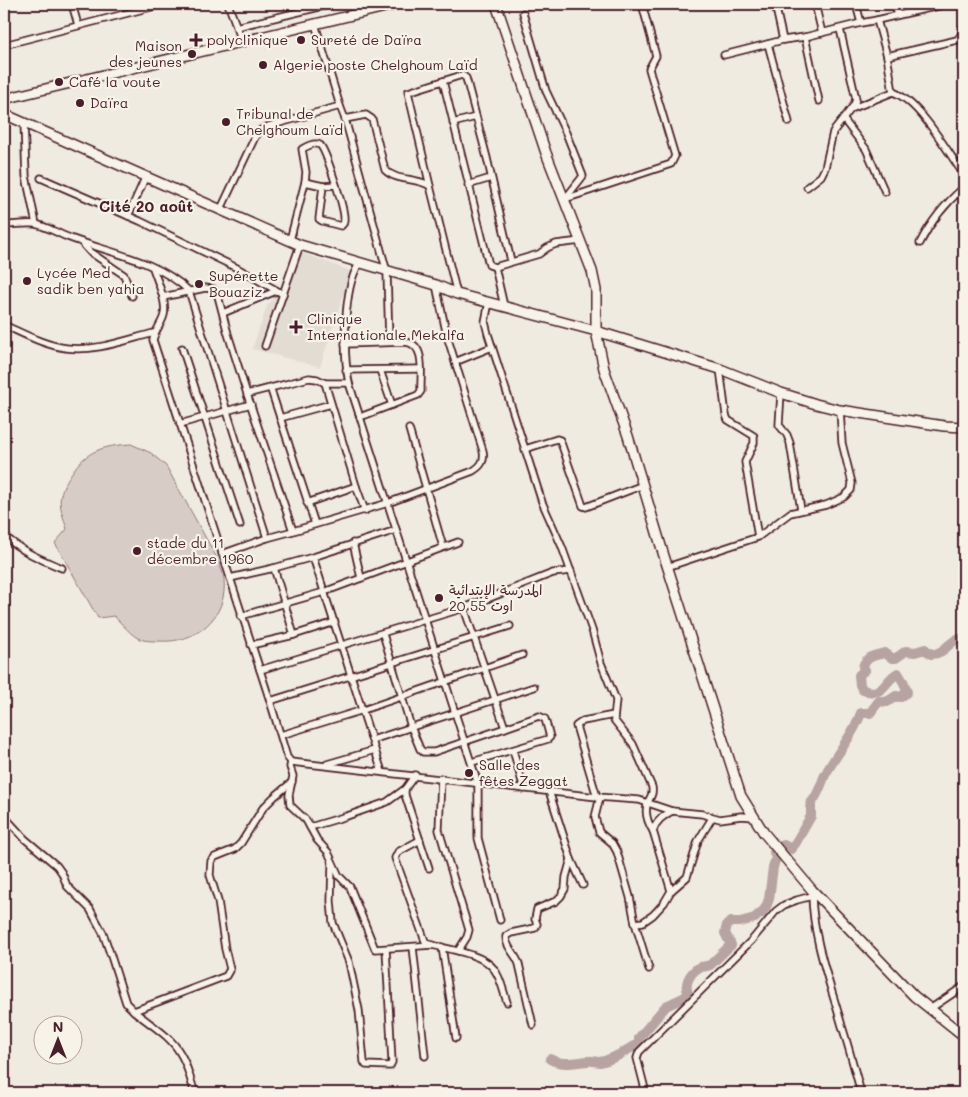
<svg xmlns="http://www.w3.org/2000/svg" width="968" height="1097" font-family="Mali,'Playpen Sans Arabic',sans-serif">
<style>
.built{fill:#e3dcd2}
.green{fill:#d8cdc6;stroke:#917678}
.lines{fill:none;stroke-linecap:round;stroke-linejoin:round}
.river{stroke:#b7a4a2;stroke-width:10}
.street-casing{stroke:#4a1f2b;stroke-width:9}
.secondary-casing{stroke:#4a1f2b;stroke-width:12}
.primary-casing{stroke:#4a1f2b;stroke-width:12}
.street{stroke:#f7f3e8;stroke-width:5.5}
.secondary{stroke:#f7f3e8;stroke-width:9}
.primary{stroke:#f7f3e8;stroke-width:9}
.poi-dot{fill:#4a1f2b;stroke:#f7f3e8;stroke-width:2}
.labels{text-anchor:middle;stroke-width:4.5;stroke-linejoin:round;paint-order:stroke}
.poi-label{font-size:14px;fill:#4a1f2b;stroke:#f7f3e8;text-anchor:start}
.neighbourhood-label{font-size:15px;font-weight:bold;fill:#4a1f2b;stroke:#f7f3e8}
</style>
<rect width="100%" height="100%" fill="#f0ebe0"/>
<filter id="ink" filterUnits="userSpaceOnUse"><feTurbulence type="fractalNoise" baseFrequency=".02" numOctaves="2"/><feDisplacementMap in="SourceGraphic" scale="10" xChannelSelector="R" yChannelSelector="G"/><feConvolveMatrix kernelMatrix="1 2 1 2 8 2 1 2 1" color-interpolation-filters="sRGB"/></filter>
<g filter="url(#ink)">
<path class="built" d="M297 251 351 271 320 367 252 349 267 306 288 279Z"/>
<path class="green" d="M131 444 151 453 166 466 218 560C220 566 223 573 224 579 228 617 196 644 159 641 153 641 145 641 140 639 133 637 120 622 114 616L98 618 55 543 67 529C64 519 58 505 61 495 62 488 67 480 71 474 86 450 104 446 131 444Z"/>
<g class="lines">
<path class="river" d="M550 1059C562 1066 576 1062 588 1061 592 1060 596 1062 600 1062 616 1059 626 1050 639 1043V1038L666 1006 685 997 688 993C684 984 690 973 698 968 702 966 706 967 710 965 717 959 724 951 731 945L725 933 727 925 731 922H740L755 918 758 915 761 914 766 907 769 899 773 867 776 858 774 852 780 846 784 845 791 849 795 844 811 816V803C818 796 821 784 825 775 836 754 853 736 861 713H870L879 701 887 702 896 696 901 697 907 692 904 683 898 673C883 681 886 697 863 690L860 685 859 675 865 670 863 667C866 656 876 655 885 653L892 658H896L906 651 915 652 925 649 931 654C942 655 948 644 957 639H964"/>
<defs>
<g id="street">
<path d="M72 4 78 25"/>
<path d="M228 4 242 41"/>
<path d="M775 4 783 40"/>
<path d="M815 4 822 33"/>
<path d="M856 4 861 23 877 20"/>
<path d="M895 4 898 15"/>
<path d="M947 4 877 20 887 56 957 40 961 35 964 23"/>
<path d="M523 13 546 91 566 133 583 176 565 199"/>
<path d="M236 27 332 4"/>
<path d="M768 44 789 122"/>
<path d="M4 45 163 4"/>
<path d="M724 55 783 40 805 37"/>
<path d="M887 56 893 92"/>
<path d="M443 81 489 265 495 267 539 254 547 248 556 244 581 241"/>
<path d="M819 101 805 37 861 23"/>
<path d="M340 106 345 119 387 272 389 342"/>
<path d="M851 109 893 92C919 101 948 152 964 175"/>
<path d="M345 119 366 115 372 119 385 170C397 182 417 177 430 186L457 294"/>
<path d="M844 120 866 149 885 192"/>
<path d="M24 123 26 176 36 224"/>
<path d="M453 123 476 117"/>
<path d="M41 178 140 221 235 267 283 294 300 245"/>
<path d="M305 182 306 172 302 149C307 146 315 142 320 145 326 150 345 210 344 219 344 223 344 223 341 226L322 221 319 219 323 186"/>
<path d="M468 185 491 178"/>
<path d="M430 186 408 92 462 75 466 78 487 158 511 261"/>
<path d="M807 187 821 176 825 168 833 132 854 105 856 99 840 29"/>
<path d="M565 199 671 164 675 156 649 69 656 56 642 4"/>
<path d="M220 211 255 137 261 130 269 126 340 106 315 24"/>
<path d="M128 216 146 176"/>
<path d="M4 225C14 225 25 223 35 224 47 226 58 234 70 238 110 253 157 260 189 291L267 538 222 554"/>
<path d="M290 240 305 182 323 186 336 185"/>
<path d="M82 243 90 252 124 275 132 296"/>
<path d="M920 243C931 221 946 203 964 187"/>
<path d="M359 264C343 288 343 354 349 383L478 784V838L500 920"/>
<path d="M495 267 504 306"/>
<path d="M153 268C157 281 169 305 163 318 160 326 155 331 153 340L270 701 287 757 291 762 597 797 639 800 672 811 702 814 720 819 741 816 754 817"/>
<path d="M163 297 205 288 213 289 218 296 228 334 247 394 309 378 317 379 325 383H349"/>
<path d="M489 302 485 322 488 334 542 502 562 547 592 630 601 663 616 700 614 720 633 744 652 787C653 794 651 796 648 802 644 812 648 823 653 831"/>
<path d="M223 313 276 291"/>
<path d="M4 325C24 334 44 345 66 348 95 352 126 340 154 333"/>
<path d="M345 344 406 342C427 345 420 376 421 391L418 395 360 417"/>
<path d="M265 346 283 294"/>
<path d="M182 348 240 525"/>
<path d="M455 362 492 347"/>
<path d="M720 369 726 415 728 420 754 436V443L745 462 758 537"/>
<path d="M346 370 421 369"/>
<path d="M380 370 392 405"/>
<path d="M325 383 356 486 365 511"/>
<path d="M270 387 315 524"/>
<path d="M781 393 779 425 787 435 790 443 801 510"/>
<path d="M247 394 293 531 388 503 473 471C481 466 485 461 483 451L447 336 436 285"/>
<path d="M280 418 331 404"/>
<path d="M180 424 251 404"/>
<path d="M409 429 443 547"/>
<path d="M525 449 557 439 560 440 583 506 586 507 643 485"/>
<path d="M307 503 356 486"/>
<path d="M4 535C20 551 42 560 62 568"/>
<path d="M267 538 293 531"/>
<path d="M353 543 361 578"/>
<path d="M667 567 758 537 790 513 826 505 844 497 851 490 852 483 842 443 840 410"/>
<path d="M274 568 313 557"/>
<path d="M230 578 274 568 294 635"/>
<path d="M241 616 324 592 458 542"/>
<path d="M383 634 411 727 420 749 423 752H434L505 728 464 608"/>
<path d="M251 645 294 635 335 622"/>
<path d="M260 670 464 608 553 573 571 571"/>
<path d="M270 701 510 626"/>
<path d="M281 735 363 710 522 655"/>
<path d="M372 740 534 687"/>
<path d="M513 750 524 789"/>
<path d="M291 762 290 767 293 776 289 795 290 805 306 820 317 840 328 852 339 876 350 887 375 949 433 945"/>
<path d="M472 762 548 739 550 737 545 719 539 716 505 728"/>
<path d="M327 764 375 750"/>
<path d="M382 772 313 557 396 530"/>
<path d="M415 775 405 789V795L429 868"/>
<path d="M441 778 439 830 469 930 467 937 458 951"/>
<path d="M549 791 571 859 583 885"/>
<path d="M597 797 576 726 583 721 614 715"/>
<path d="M600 797 595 817 599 832 612 843 617 852 630 897 635 923 643 922 653 915 664 903 671 891 687 877 698 841 712 818"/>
<path d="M4 816 25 839 57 866 62 873 67 886 90 909 103 933 111 956 126 1003 134 1011 226 976 230 969 225 949 218 901 210 875 211 861 215 857 235 849 241 843 263 808 274 797 292 782"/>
<path d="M310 827 347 816 387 802 405 789"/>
<path d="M420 840 398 852 395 858 425 941 428 944C446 949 482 953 494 969 501 978 503 991 507 1002"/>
<path d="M332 863 331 901 333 923 349 962 359 1010 364 1062 366 1065 390 1066 392 1062 386 949"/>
<path d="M671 891 653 831C656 821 663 816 672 811"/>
<path d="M812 895C813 940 830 983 842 1026 849 1048 855 1071 861 1093"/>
<path d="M635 923 649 969"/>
<path d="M413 947 425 1056"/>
<path d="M442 947 456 1038"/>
<path d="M930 1009 964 986"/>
<path d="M134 1011C149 1024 170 1035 180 1053 188 1065 190 1080 195 1093"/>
<path d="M533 1025 519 964C516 954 505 947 506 936L511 933 535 928 537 924 535 919 537 909 556 901 561 896 565 889 566 877 571 859"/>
<path d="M646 1093 637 1058 639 1052 752 940 776 911 784 905 797 900 812 896"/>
</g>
<g id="secondary">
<path d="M496 4 546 153 592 271 596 290V331L720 369 781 393 816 404 840 410 944 426 964 427"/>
<path d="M4 114 300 245 436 285 457 294 596 331 604 369 628 436 664 556 741 796 764 833 812 890 914 996 964 1036"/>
</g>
<path id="primary" d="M4 99 398 4"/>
</defs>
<use href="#street" class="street-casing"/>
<use href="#secondary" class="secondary-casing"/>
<use href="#primary" class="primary-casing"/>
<use href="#street" class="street"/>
<use href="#secondary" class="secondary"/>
<use href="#primary" class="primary"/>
</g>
</g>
<g class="poi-dot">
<path d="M193.5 32.5h5v5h5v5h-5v5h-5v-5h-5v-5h5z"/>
<circle cx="301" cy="40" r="5"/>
<circle cx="192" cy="54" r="5"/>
<circle cx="263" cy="65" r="5"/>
<circle cx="59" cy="82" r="5"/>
<circle cx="80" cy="103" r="5"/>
<circle cx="226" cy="122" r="5"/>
<circle cx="27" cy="281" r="5"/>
<circle cx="199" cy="284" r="5"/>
<path d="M293.5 319.5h5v5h5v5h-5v5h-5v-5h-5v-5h5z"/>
<circle cx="137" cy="551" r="5"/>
<circle cx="439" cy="598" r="5"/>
<circle cx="469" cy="773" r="5"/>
</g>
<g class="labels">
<g class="poi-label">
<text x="207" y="45">polyclinique</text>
<text x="311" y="45">Sureté de Daïra</text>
<text x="182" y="51" text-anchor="end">Maison<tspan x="182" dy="16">des jeunes</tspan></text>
<text x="273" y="70">Algerie poste Chelghoum Laïd</text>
<text x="69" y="87">Café la voute</text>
<text x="90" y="108">Daïra</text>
<text x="236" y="119">Tribunal de<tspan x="236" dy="16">Chelghoum Laïd</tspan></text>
<text x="37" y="278">Lycée Med<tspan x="37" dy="16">sadik ben yahia</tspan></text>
<text x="209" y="281">Supérette<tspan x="209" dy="16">Bouaziz</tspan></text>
<text x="307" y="324">Clinique<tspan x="307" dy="16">Internationale Mekalfa</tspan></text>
<text x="147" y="548">stade du 11<tspan x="147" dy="16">décembre 1960</tspan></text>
<text x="449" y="595">المدرسة الإبتدائية<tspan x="449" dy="16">20 اوت 55</tspan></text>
<text x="479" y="770">Salle des<tspan x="479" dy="16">fêtes Zeggat</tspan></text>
</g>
<g class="neighbourhood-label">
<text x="146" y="212">Cité 20 août</text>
</g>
</g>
<rect width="968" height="1097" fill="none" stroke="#f7f3e8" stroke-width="20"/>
<rect x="10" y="10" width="948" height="1077" fill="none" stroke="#4a1f2b" stroke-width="2" filter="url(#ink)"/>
<g transform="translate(58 1040)"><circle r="24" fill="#f7f3e8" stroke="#b29e9c"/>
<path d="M0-4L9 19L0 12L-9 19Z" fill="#4a1f2b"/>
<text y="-8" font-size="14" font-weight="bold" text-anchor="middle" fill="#4a1f2b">N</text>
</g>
</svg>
